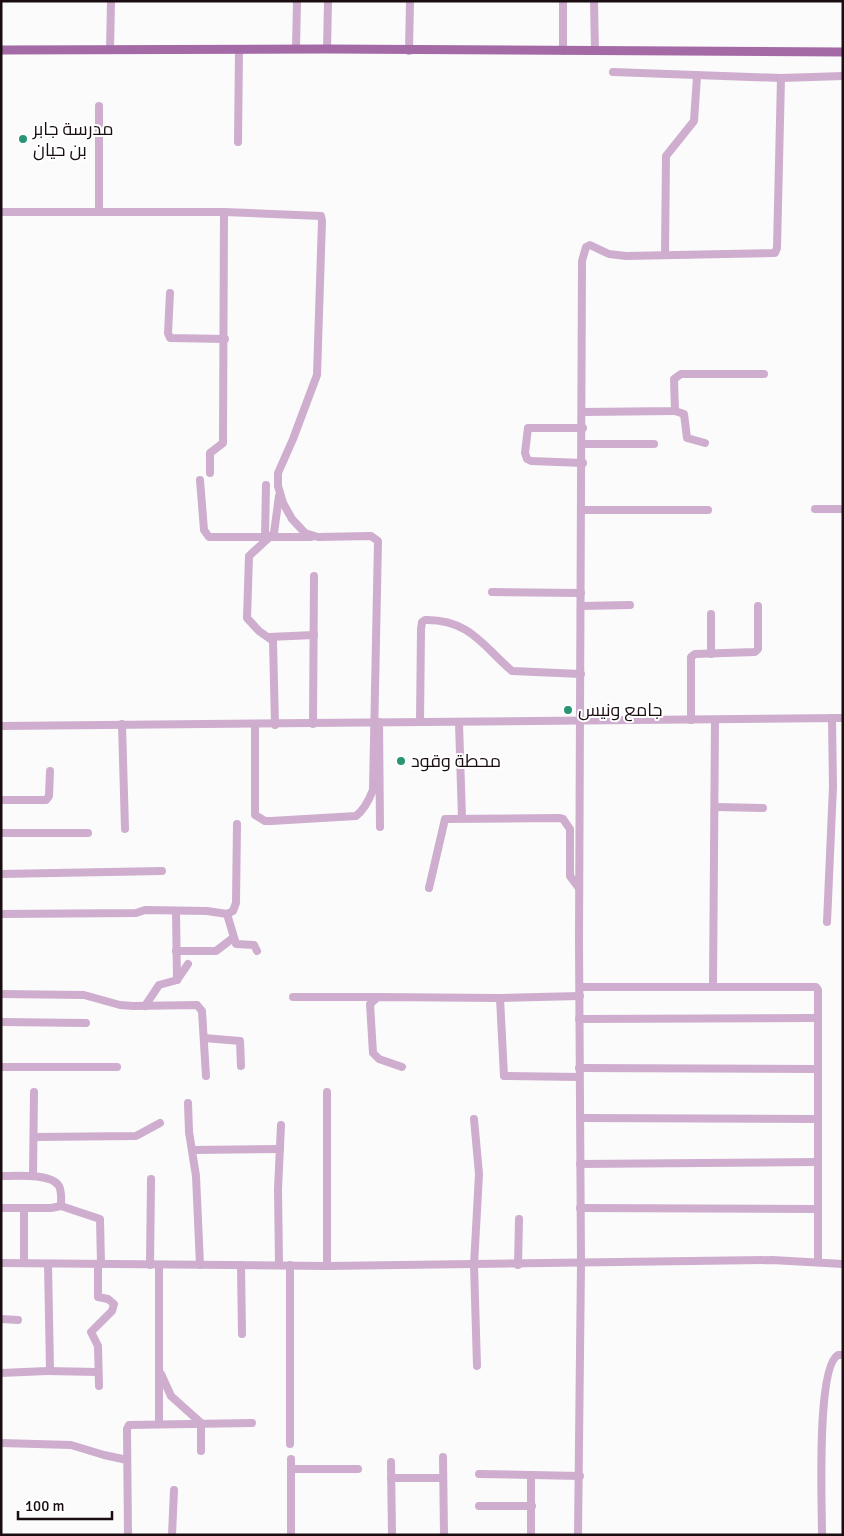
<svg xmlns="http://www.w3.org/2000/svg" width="844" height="1536" font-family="Signika,Cairo,sans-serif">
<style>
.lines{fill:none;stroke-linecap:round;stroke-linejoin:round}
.minor{stroke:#ceadce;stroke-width:8}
.major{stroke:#a46aa6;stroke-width:9}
.poi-dot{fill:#289575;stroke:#fff;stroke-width:2}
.labels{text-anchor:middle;stroke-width:4;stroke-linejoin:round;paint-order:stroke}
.poi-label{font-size:18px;fill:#190d11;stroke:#fff;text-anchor:start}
</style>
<rect width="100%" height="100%" fill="#fbfbfb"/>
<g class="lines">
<g class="minor">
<path d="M563 1V51"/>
<path d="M594 1 595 51"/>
<path d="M296 49 297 1"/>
<path d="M327 49 328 1"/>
<path d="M110 50 111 1"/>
<path d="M409 51 410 1"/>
<path d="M613 72 781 78 843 76"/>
<path d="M99 106V211"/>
<path d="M238 142 239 49"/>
<path d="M1 212H224L321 216 322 221 317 375 293 439 278 473V486L283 503 292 519 305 533 318 537 371 536 378 541 373 790C369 800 364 810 356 816L271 821H265L255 815V725"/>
<path d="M665 255 666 156 694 121 697 76"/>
<path d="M170 293 168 333 170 338 225 339"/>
<path d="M675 411 684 414 687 438 705 443"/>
<path d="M583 412 675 411 674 379 681 374H764"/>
<path d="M583 444H654"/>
<path d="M583 463 531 461 527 459 525 453 528 428H583"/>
<path d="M210 473V453L223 443 224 212"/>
<path d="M200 480 204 530 209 537H311"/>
<path d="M815 509H843"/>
<path d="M582 510H708"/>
<path d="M265 538 266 485"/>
<path d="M492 592 581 593"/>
<path d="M581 606 630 605"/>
<path d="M269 637 314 635"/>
<path d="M711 654V614"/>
<path d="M691 720V657L695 654 755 652 758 649V606"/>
<path d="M379 722 380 827"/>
<path d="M420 722 421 629 422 622 425 620C469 619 483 646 512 671L581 674"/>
<path d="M459 722 462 818"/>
<path d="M122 724 125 829"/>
<path d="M313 724 314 576"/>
<path d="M275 725 273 641 259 631 247 618 249 556 274 533 279 496"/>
<path d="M1 726 843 718"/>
<path d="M1 800H46L49 796 50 771"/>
<path d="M715 807 763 808"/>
<path d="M1 833H88"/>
<path d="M1 874 162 871"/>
<path d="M429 888 445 819 559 818 563 819 570 829V876L579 888"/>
<path d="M176 911 177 980"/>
<path d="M1 914 136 913 145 910 207 911 227 914 233 911 236 903 237 824"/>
<path d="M227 914 236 944 254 945 257 951"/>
<path d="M827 922 833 787 832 718"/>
<path d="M176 951H216L233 938"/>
<path d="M713 986 715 720"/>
<path d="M580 987H816L818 990V1069"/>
<path d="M1 994 84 995 120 1005 133 1006 197 1005 202 1011 206 1076"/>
<path d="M293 997H376"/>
<path d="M500 998 504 1076 579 1077"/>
<path d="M145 1006 159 985 177 980 188 964"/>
<path d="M579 1019 816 1018"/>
<path d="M1 1022 86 1023"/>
<path d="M204 1038 240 1041 241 1066"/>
<path d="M1 1067H117"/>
<path d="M402 1067 379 1059 373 1053 370 1004 378 997 500 998 580 996"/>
<path d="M579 1068 818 1069V1262"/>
<path d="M188 1103 189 1132 196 1176 200 1265"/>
<path d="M580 1118 818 1119"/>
<path d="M474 1119 479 1174 474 1265 477 1366"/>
<path d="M34 1137 136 1136 160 1123"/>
<path d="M192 1150 280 1149"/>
<path d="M580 1164 818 1162"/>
<path d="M1 1176C15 1176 51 1173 59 1186 62 1192 61 1200 61 1206"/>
<path d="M33 1176 34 1092"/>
<path d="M1 1208H51L61 1206 100 1219 101 1264"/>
<path d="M24 1208V1263"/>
<path d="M580 1208 816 1209"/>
<path d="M1 1263 327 1266 772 1260 843 1264"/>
<path d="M98 1264V1297L108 1299 114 1304 112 1311 91 1332 98 1346 99 1386"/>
<path d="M150 1265 151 1179"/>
<path d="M159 1265V1423"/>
<path d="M241 1265 242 1334"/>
<path d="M279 1265 278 1189 281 1125"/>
<path d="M290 1265V1444"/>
<path d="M518 1265 519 1219"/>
<path d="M327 1266V1092"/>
<path d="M1 1319 18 1320"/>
<path d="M47 1371 98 1372"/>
<path d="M1 1373 47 1371 50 1369 48 1264"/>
<path d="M161 1374 171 1396 201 1423V1451"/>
<path d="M1 1443 71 1445 104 1455 127 1460"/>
<path d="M443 1457 444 1535"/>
<path d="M291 1459V1535"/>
<path d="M391 1462 392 1535"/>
<path d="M291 1469H358"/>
<path d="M479 1474 580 1476"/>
<path d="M531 1475V1535"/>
<path d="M391 1478H443"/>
<path d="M479 1506H532"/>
<path d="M128 1535 127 1429 129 1425 252 1423"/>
<path d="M172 1535 174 1490"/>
<path d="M578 1535 581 1263 579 941 582 261 586 247 590 245 609 254 626 256 775 253 777 248 781 78"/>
<path d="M822 1535C822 1507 816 1367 838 1355H843"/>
</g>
<path class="major" d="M1 50 327 49 843 52"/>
</g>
<g class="poi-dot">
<circle cx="23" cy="139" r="5"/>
<circle cx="568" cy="710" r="5"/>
<circle cx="401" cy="761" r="5"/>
</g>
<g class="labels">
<g class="poi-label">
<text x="33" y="135">مدرسة جابر<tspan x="33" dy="21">بن حيان</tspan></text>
<text x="578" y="716">جامع ونيس</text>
<text x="411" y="767">محطة وقود</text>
</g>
</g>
<rect width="844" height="1536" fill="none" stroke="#190d11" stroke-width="5"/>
<path d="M18 1511v8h94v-8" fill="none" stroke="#190d11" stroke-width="2.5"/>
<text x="25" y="1511" font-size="15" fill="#190d11" stroke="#ffffff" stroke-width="4" paint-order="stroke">100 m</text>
</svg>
